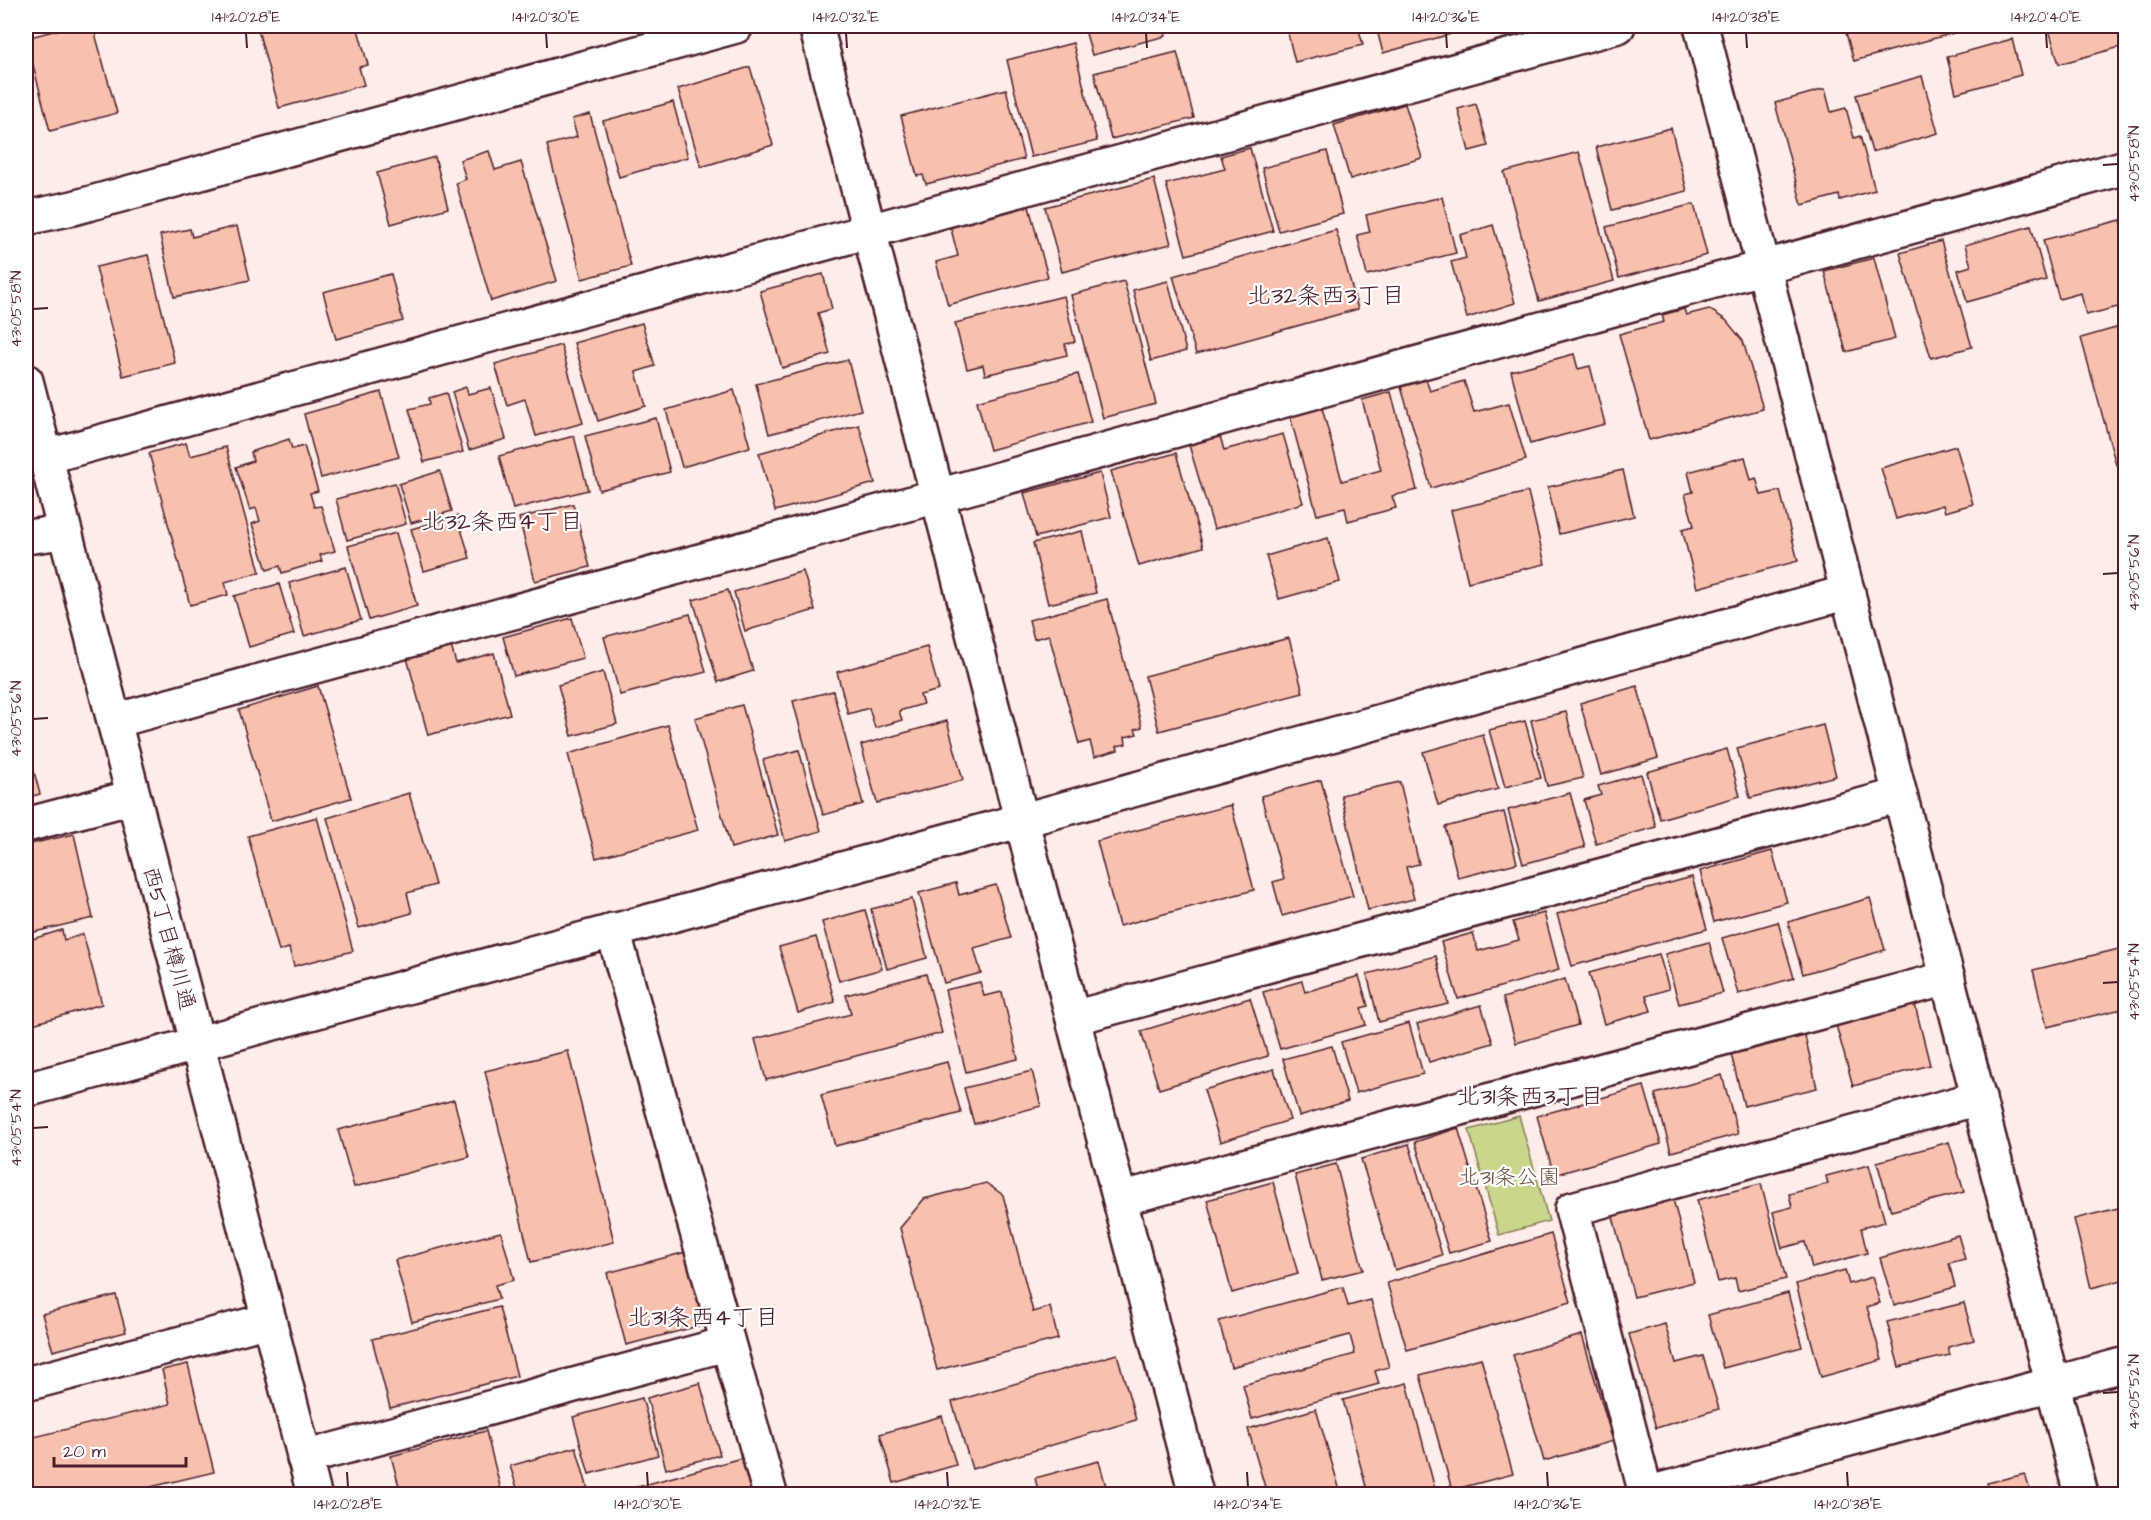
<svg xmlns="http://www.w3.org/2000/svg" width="2151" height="1520" font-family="'Architects Daughter','Klee One',sans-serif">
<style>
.green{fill:#c8d78b;stroke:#897b5b;stroke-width:1.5}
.building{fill:#f8c0ae;stroke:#4a1f2b;stroke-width:1.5}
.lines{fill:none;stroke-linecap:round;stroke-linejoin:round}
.street-casing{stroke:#4a1f2b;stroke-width:38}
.secondary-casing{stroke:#4a1f2b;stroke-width:38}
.street{stroke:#fff;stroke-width:33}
.secondary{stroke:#fff;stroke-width:33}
.ticks{fill:none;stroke:#4a1f2b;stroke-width:2}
.labels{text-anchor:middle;stroke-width:4.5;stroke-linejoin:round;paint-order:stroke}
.street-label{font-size:22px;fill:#4a1f2b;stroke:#fff}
.park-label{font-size:22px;fill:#705648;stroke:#fff}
.neighbourhood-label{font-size:24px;fill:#4a1f2b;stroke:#fff}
.neatline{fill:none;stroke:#4a1f2b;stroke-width:2}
.ticks-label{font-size:15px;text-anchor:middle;fill:#4a1f2b}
</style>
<rect width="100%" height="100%" fill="#fdece7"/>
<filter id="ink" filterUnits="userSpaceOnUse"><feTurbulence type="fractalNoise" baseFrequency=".0167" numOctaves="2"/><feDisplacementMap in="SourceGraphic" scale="12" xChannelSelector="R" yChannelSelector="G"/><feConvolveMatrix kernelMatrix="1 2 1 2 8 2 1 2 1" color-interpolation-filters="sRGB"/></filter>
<g filter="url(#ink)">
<path class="green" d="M1519 1116 1549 1221 1499 1235 1469 1130Z"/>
<g class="building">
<path d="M73 26H93L117 113 50 131 26 38Z"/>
<path d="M257 26H357L368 65 359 67 364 85 279 108Z"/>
<path d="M1084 26H1164L1166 36 1092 55Z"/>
<path d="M1286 26H1358L1363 45 1295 62Z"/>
<path d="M1376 26H1448L1451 34 1383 53Z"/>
<path d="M1844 26H1955L1957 32 1854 61Z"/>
<path d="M2048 26H2119L2124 46 2059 64Z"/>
<path d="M2012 39 2021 75 1956 93 1947 57Z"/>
<path d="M1073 43 1097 141 1031 157 1007 60Z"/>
<path d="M1177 52 1194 118 1111 139 1094 73Z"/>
<path d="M750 67 773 145 701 167 678 89Z"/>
<path d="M1922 76 1938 133 1872 152 1856 95Z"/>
<path d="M1006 89 1024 159 926 184 923 175 917 176 901 116Z"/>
<path d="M1825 89 1831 112 1846 108 1854 138 1860 136 1875 190 1840 200 1839 195 1802 205 1775 103Z"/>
<path d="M673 102 688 157 619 177 603 121Z"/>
<path d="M1405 104 1422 158 1350 179 1334 125Z"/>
<path d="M1476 104 1488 146 1469 151 1458 109Z"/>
<path d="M590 114 631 266 582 279 547 145 577 137 572 119Z"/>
<path d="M1671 128 1687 191 1612 210 1596 147Z"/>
<path d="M1250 148 1273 231 1186 255 1166 184 1225 169 1221 156Z"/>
<path d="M489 151 495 170 521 162 557 281 491 301 456 183 466 179 460 160Z"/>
<path d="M1327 151 1343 214 1279 231 1262 168Z"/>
<path d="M1579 152 1614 281 1539 301 1504 172Z"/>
<path d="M435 157 448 208 391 224 377 173Z"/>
<path d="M1154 179 1171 244 1062 272 1045 207Z"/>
<path d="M1442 197 1456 253 1367 275 1357 235 1370 232 1366 215Z"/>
<path d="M1028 203 1048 277 948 305 936 262 958 256 950 225Z"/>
<path d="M1694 204 1707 255 1619 278 1606 227Z"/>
<path d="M2121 220 2126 237V305L2086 315 2081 293 2059 299 2043 240Z"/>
<path d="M1493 225 1515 303 1467 318 1451 262 1466 258 1460 235Z"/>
<path d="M237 226 250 280 174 297 160 235 190 229 192 237Z"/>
<path d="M2031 226 2046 280 1967 302 1958 270 1971 266 1965 245Z"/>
<path d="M1336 230 1358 309 1196 354 1173 276Z"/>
<path d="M1941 241 1972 347 1931 358 1900 253Z"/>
<path d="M148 255 175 363 123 376 96 267Z"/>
<path d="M1874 258 1895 339 1846 352 1824 271Z"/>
<path d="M391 274 403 321 336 339 323 292Z"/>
<path d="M823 274 832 309 818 313 830 354 782 368 760 291Z"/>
<path d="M1124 281 1156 404 1103 418 1071 295Z"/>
<path d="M1168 281 1186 351 1151 361 1133 290Z"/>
<path d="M1064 296 1075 342 1065 344 1067 355 985 375 983 365 967 369 955 323Z"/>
<path d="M1684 309 1686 315 1709 309 1726 320 1743 341 1763 409 1649 440 1619 334 1664 322 1662 315Z"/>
<path d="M642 323 655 366 636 372 646 406 598 421 574 343Z"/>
<path d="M2126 325V463L2116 465 2081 338Z"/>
<path d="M561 345 583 423 536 436 525 399 507 405 495 364Z"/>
<path d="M1574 354 1578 369 1590 366 1605 424 1530 444 1511 371Z"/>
<path d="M848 360 861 410 769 434 756 384Z"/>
<path d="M1078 374 1091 422 990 450 977 401Z"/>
<path d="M1426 380 1430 391 1464 381 1474 412 1509 403 1526 460 1431 488 1401 387Z"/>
<path d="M466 387 468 394 491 388 506 439 469 450 452 392Z"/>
<path d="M734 390 750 447 682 467 666 410Z"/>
<path d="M381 392 399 457 321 478 304 414Z"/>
<path d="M1391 392 1417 490 1392 496 1396 508 1348 521 1345 508 1317 515 1290 416 1322 408 1342 481 1381 470 1362 400Z"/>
<path d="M446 393 463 452 424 462 409 409 430 404 429 398Z"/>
<path d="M656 418 670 472 599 490 585 436Z"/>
<path d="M859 425 875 483 775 511 759 453Z"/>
<path d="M1283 434 1303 503 1214 529 1189 445 1220 436 1224 450Z"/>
<path d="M574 436 588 490 513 509 499 456Z"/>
<path d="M289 439 292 449 304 446 318 491 310 493 314 507 321 506 335 551 320 555 322 561 282 573 280 566 267 570 252 524 260 521 256 508 250 510 236 467 253 461 251 452Z"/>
<path d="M186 443 190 456 226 447 260 572 225 582 228 595 190 605 149 453Z"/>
<path d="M1956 446 1973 504 1945 512 1943 505 1896 519 1881 468Z"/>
<path d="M1176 453 1203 547 1139 566 1111 471Z"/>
<path d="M1745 457 1751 480 1756 478 1761 495 1780 491 1798 561 1697 588 1682 529 1694 526 1685 494 1693 492 1688 472Z"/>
<path d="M1623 470 1634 516 1559 534 1548 487Z"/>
<path d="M440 471 452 511 411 523 399 484Z"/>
<path d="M1100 473 1111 517 1036 537 1024 493Z"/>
<path d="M395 483 406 524 347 540 336 499Z"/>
<path d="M1528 492 1545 564 1468 582 1451 510Z"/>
<path d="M573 504 590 567 535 581 519 518Z"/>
<path d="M457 516 470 558 424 571 411 529Z"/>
<path d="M1082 531 1096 593 1048 604 1033 543Z"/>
<path d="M396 533 417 606 369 620 348 546Z"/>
<path d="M1328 538 1340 582 1279 599 1266 556Z"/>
<path d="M346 567 361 620 304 636 289 583Z"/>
<path d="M803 571 815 610 745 631 734 592Z"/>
<path d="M279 584 294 634 249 647 234 596Z"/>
<path d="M728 590 753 671 718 682 693 600Z"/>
<path d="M1107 599 1142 727 1135 729 1137 734 1125 737 1126 744 1117 746 1118 750 1094 757 1090 741 1079 744 1049 635 1034 639 1029 620Z"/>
<path d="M690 614 706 672 620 695 604 637Z"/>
<path d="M572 618 583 658 514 676 503 637Z"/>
<path d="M1289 638 1303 693 1159 731 1145 676Z"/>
<path d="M451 646 456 663 494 653 510 714 428 735 407 658Z"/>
<path d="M927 647 939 690 920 695 923 704 899 711 902 720 875 728 869 708 848 714 837 672Z"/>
<path d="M603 672 617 724 572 736 558 685Z"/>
<path d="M318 686 351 798 271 821 239 710Z"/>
<path d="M1637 686 1658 758 1601 775 1580 703Z"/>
<path d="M833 691 863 804 823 815 793 701Z"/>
<path d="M742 705 778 835 731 848 695 718Z"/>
<path d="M1566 712 1583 778 1547 786 1531 720Z"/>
<path d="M947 721 963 780 877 803 861 745Z"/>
<path d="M1525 721 1541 778 1505 787 1489 730Z"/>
<path d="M668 725 698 830 596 858 568 754Z"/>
<path d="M1823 725 1836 776 1750 798 1737 748Z"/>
<path d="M1483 735 1498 789 1438 805 1423 752Z"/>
<path d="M1727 749 1740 796 1660 819 1647 772Z"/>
<path d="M799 750 821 831 785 841 763 760Z"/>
<path d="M30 757 40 794 26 798V758Z"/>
<path d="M1641 774 1656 827 1596 844 1584 800 1601 795 1598 786Z"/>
<path d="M1321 780 1353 896 1282 916 1273 882 1284 879 1261 796Z"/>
<path d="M1400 782 1419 864 1406 867 1414 899 1368 910 1341 795Z"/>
<path d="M409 793 435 885 407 893 412 913 359 928 327 818Z"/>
<path d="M1570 793 1585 847 1523 864 1508 810Z"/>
<path d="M1231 805 1254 890 1119 926 1097 841Z"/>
<path d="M1504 812 1517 863 1458 878 1445 827Z"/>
<path d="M317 817 353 951 294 966 289 948 279 951 248 836Z"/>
<path d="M74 834 93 918 26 934V845Z"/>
<path d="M1772 851 1787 902 1714 922 1700 871Z"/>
<path d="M1692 877 1707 929 1572 966 1557 914Z"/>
<path d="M956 883 959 895 996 885 1011 938 974 948 981 973 944 983 919 893Z"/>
<path d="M1870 898 1885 950 1803 974 1788 922Z"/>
<path d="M912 899 927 958 887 969 871 909Z"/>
<path d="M865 910 882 969 839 981 822 922Z"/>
<path d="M1544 913 1559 970 1458 999 1441 942 1473 933 1478 951 1519 940 1513 922Z"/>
<path d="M1778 922 1794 978 1738 994 1722 938Z"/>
<path d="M62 930 64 940 83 934 102 1004 26 1026V941Z"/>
<path d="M816 937 835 1002 798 1013 779 947Z"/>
<path d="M1709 942 1723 993 1679 1004 1665 954Z"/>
<path d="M2123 948 2126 960V1008L2047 1027 2033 970Z"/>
<path d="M1659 954 1669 989 1646 996 1651 1011 1604 1024 1589 973Z"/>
<path d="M1436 956 1448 1004 1379 1022 1367 974Z"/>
<path d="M926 974 942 1033 766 1080 755 1039 851 1014 846 995Z"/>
<path d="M1359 976 1368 1006 1361 1008 1366 1025 1280 1049 1263 992 1302 981 1305 992Z"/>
<path d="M1565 979 1578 1025 1516 1043 1503 998Z"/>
<path d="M980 982 984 996 1002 992 1018 1059 966 1072 945 990Z"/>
<path d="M1250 998 1268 1056 1159 1089 1141 1031Z"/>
<path d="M1481 1005 1493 1043 1429 1062 1417 1024Z"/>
<path d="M1915 1005 1930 1065 1853 1086 1836 1025Z"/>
<path d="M1409 1023 1423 1074 1356 1093 1341 1042Z"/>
<path d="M1805 1036 1817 1088 1744 1106 1731 1054Z"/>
<path d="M1332 1046 1348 1101 1299 1116 1283 1059Z"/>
<path d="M568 1051 614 1242 531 1262 485 1071Z"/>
<path d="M947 1062 961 1113 835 1146 821 1095Z"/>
<path d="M1274 1069 1290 1120 1220 1142 1204 1090Z"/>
<path d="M1032 1071 1041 1106 974 1124 964 1088Z"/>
<path d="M1722 1075 1738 1134 1671 1152 1655 1094Z"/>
<path d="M1644 1086 1661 1144 1554 1175 1537 1116Z"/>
<path d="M454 1100 469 1157 354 1187 338 1130Z"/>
<path d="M1458 1128 1492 1241 1449 1253 1415 1142Z"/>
<path d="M1949 1142 1964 1192 1891 1211 1877 1162Z"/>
<path d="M1409 1144 1442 1255 1395 1270 1361 1159Z"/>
<path d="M1336 1164 1363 1270 1322 1280 1295 1175Z"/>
<path d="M1869 1165 1885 1222 1861 1228 1867 1253 1812 1268 1805 1242 1782 1248 1773 1212 1792 1207 1789 1194 1828 1184 1826 1176Z"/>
<path d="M1273 1182 1298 1274 1232 1293 1207 1200Z"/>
<path d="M986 1183 1003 1195 1033 1312 1050 1307 1058 1339 937 1370 900 1228 924 1199Z"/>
<path d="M1761 1184 1786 1279 1738 1291 1735 1278 1718 1282 1697 1200Z"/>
<path d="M1673 1199 1694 1282 1634 1297 1612 1213Z"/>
<path d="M2126 1206V1279L2091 1288 2074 1219Z"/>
<path d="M501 1232 514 1280 495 1285 499 1299 412 1322 395 1260Z"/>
<path d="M1551 1234 1571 1302 1407 1350 1387 1283Z"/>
<path d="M1958 1235 1965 1259 1949 1263 1955 1287 1894 1305 1880 1258Z"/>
<path d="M686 1252 706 1324 626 1345 607 1273Z"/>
<path d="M1845 1270 1849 1284 1872 1277 1880 1303 1867 1307 1882 1360 1821 1377 1796 1284Z"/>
<path d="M1343 1287 1348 1306 1371 1300 1389 1367 1375 1371 1379 1384 1252 1419 1243 1385 1355 1354 1350 1335 1231 1367 1219 1321Z"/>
<path d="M1788 1293 1802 1347 1723 1368 1708 1315Z"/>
<path d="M116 1295 126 1332 53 1351 42 1314Z"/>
<path d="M1964 1303 1974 1340 1948 1347 1950 1355 1899 1367 1887 1322Z"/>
<path d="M499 1307 517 1376 390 1408 372 1339Z"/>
<path d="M1665 1324 1676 1363 1703 1356 1719 1409 1656 1428 1629 1334Z"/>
<path d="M1582 1335 1613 1441 1544 1461 1513 1355Z"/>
<path d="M1117 1354 1136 1420 972 1469 952 1402Z"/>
<path d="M1481 1358 1513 1474 1452 1490 1420 1375Z"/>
<path d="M188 1364 214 1472 121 1494H26V1439L170 1404 162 1370Z"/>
<path d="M700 1383 720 1455 666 1469 647 1398Z"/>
<path d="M1407 1383 1435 1489 1415 1494H1368L1343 1400Z"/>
<path d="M642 1398 658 1455 589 1474 573 1417Z"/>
<path d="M1316 1409 1341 1494H1267L1248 1429Z"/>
<path d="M942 1416 956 1465 894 1483 880 1434Z"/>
<path d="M486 1431 502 1494H401L391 1456Z"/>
<path d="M576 1447 589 1493 582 1494H519L510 1466Z"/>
<path d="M745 1457 754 1489 735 1494H612Z"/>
<path d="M1099 1461 1108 1494H1039L1035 1478Z"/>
<path d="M2025 1474 2031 1494H1990L1987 1483Z"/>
</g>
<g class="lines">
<defs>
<g id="street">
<path d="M1701 26 2081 1494"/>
<path d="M26 218 73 208 736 26"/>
<path d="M45 457 1618 26"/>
<path d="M26 537 64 532"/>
<path d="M114 721 978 485 2126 167"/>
<path d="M26 825 133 797"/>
<path d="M613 930 770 1494"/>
<path d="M1073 1018 1900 795"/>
<path d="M26 1090 1060 810 1848 592"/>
<path d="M1120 1199 1948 978"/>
<path d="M26 1384 269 1320"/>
<path d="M304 1458 726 1344"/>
<path d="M1646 1494 1572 1209 1979 1098"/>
</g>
<g id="secondary">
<path d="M816 26 1196 1494"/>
<path d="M26 381 314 1494"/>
<path d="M1646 1494 2126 1364"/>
</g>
</defs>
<use href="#street" class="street-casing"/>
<use href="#secondary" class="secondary-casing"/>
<use href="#street" class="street"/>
<use href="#secondary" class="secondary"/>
</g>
</g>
<path class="ticks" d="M246 33 247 48M546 33 547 48M846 33 847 48M1146 33 1147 48M1446 33 1447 48M1746 33 1747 48M2046 33 2047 48M2103 165 2118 164M33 309 48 308M2103 574 2118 573M33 719 48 718M2103 983 2118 982M33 1128 48 1127M2103 1393 2118 1392M347 1472 348 1487M647 1472 648 1487M947 1472 948 1487M1247 1472 1248 1487M1547 1472 1548 1487M1847 1472 1848 1487"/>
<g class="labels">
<g class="street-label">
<text transform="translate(170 938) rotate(75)" y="8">西5丁目樽川通</text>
</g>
<g class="park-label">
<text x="1509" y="1184">北31条公園</text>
</g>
<g class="neighbourhood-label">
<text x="1326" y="303">北32条西3丁目</text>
<text x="502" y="529">北32条西4丁目</text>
<text x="1530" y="1104">北31条西3丁目</text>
<text x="703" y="1325">北31条西4丁目</text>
</g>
</g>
<rect width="2151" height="1520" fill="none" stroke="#fff" stroke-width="66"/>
<path d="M54 1457v9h132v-9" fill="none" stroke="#4a1f2b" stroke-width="3"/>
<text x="63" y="1457" font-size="18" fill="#4a1f2b" stroke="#ffffff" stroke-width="4.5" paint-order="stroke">20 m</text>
<rect x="33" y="33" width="2085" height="1454" class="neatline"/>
<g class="ticks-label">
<text x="246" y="22">141°20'28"E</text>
<text x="546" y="22">141°20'30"E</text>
<text x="846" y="22">141°20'32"E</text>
<text x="1146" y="22">141°20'34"E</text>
<text x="1446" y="22">141°20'36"E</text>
<text x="1746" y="22">141°20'38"E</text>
<text x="2046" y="22">141°20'40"E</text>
<text transform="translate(2134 164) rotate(-90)" y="5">43°05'58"N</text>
<text transform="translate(16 309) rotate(-90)" y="5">43°05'58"N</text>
<text transform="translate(2134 573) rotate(-90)" y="5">43°05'56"N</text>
<text transform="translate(16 719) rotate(-90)" y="5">43°05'56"N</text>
<text transform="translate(2134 982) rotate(-90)" y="5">43°05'54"N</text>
<text transform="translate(16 1128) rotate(-90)" y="5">43°05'54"N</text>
<text transform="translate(2134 1392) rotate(-90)" y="5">43°05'52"N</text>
<text x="348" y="1509">141°20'28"E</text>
<text x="648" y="1509">141°20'30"E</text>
<text x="948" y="1509">141°20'32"E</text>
<text x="1248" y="1509">141°20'34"E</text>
<text x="1548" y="1509">141°20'36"E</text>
<text x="1848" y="1509">141°20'38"E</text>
</g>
</svg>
